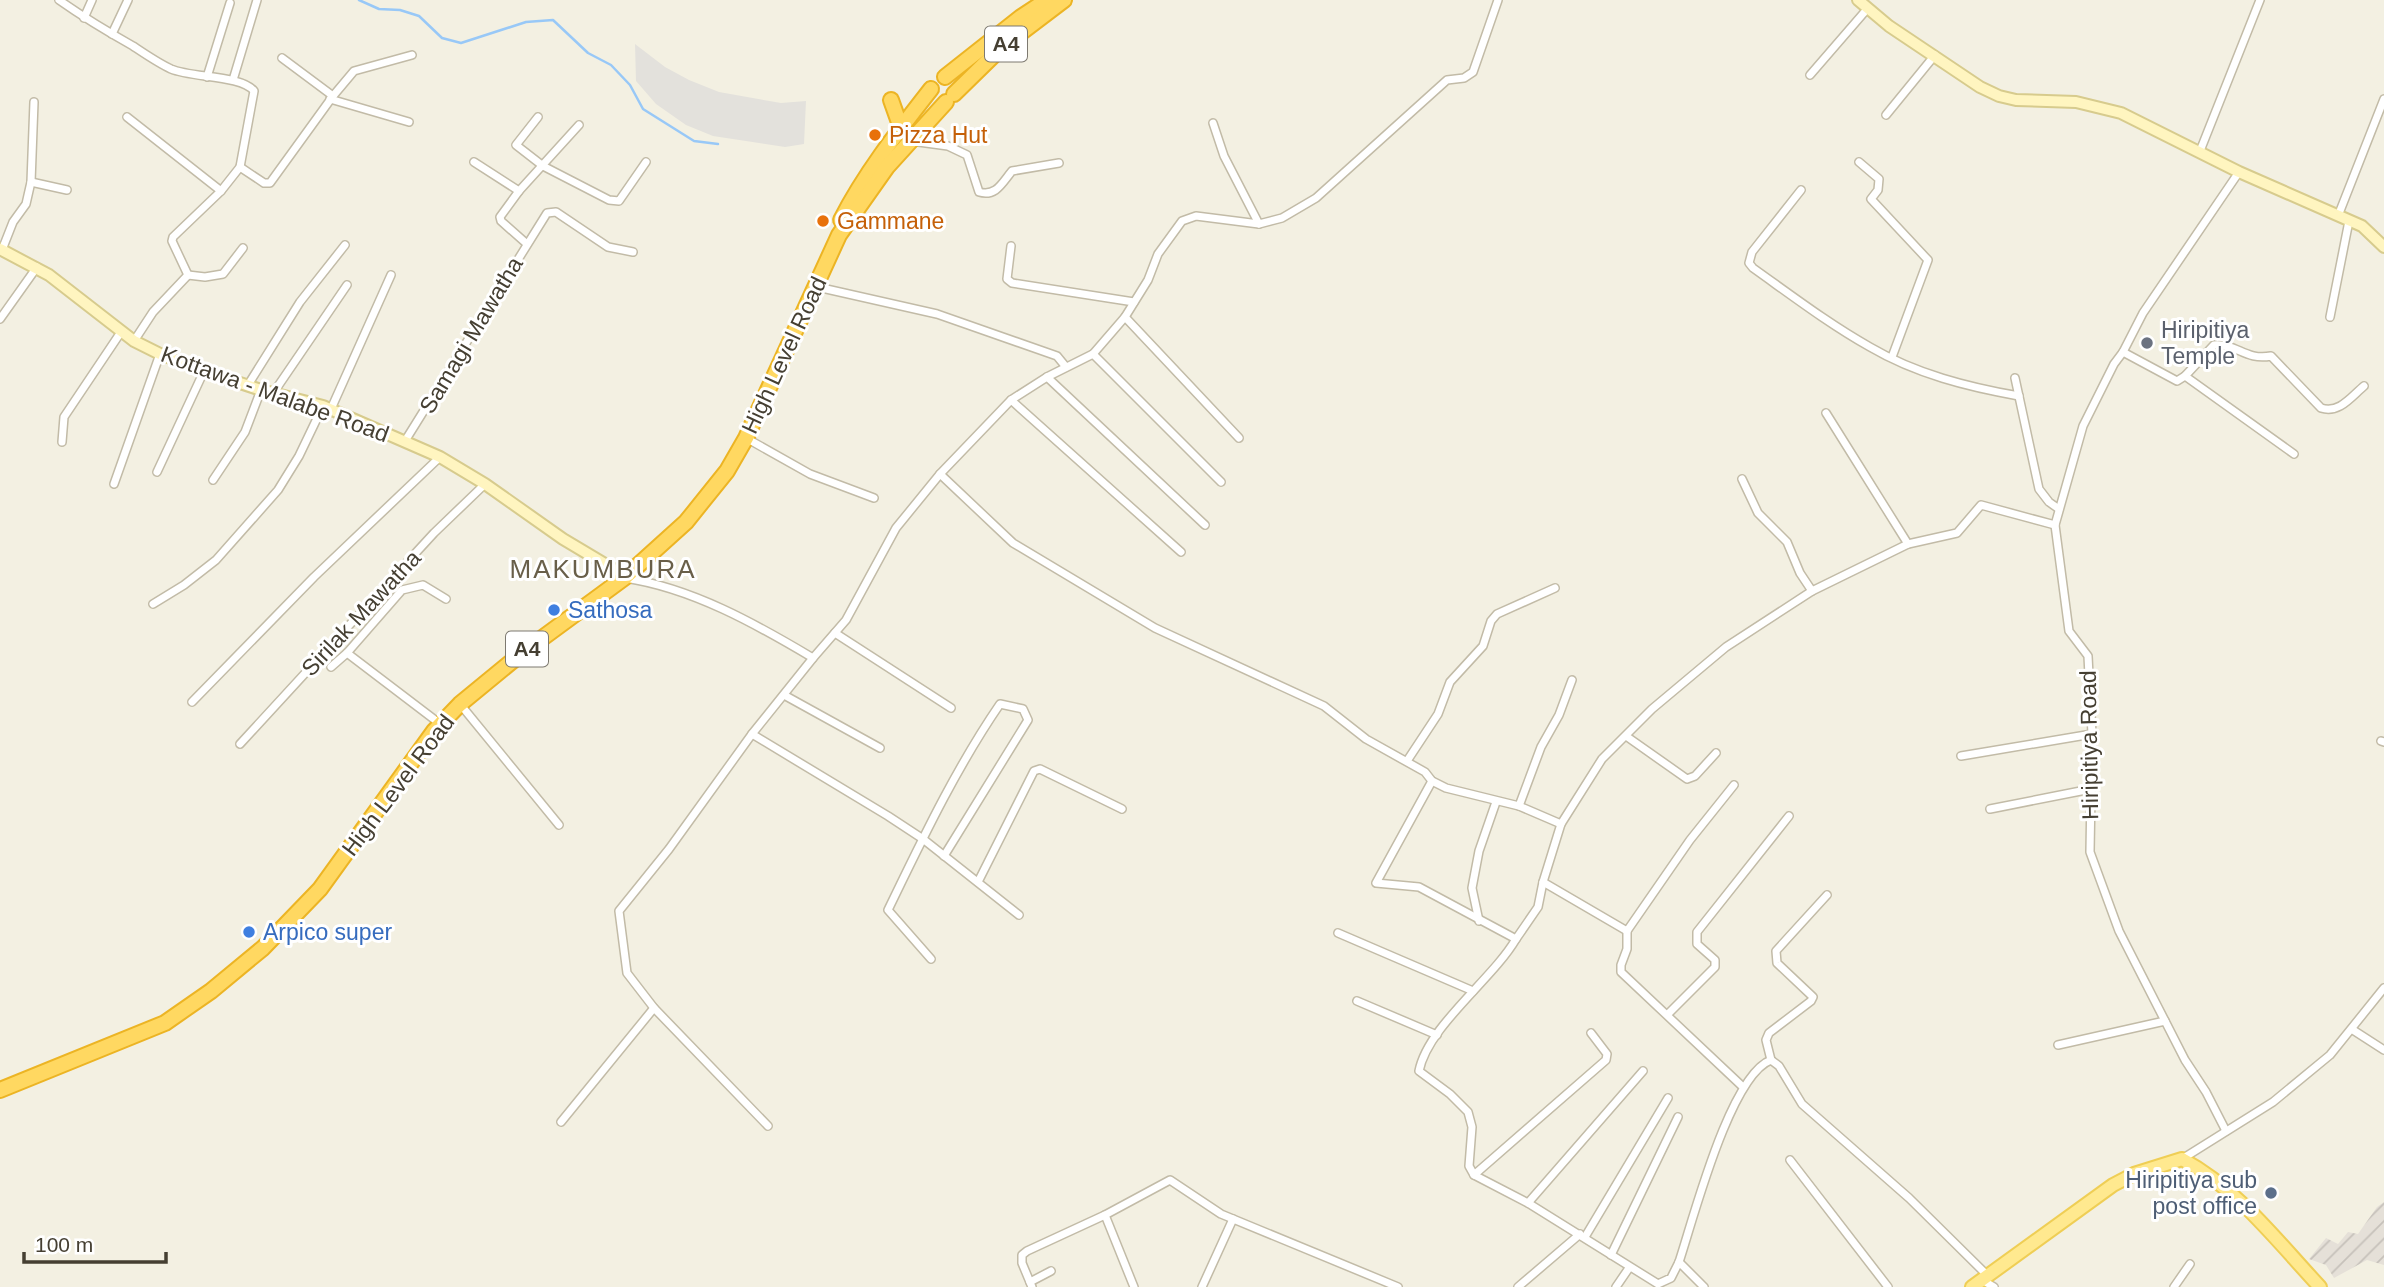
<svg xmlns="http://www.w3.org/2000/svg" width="2384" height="1287" font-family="Helvetica,sans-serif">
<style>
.industrial{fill:url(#industrial-furrows)}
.parking{fill:#e3e1dc}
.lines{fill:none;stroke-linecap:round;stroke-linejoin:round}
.stream{stroke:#98c8f7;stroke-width:2.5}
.street-casing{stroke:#c2bba7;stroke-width:10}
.secondary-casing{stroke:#d7cb8d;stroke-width:14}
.primary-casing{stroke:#efce55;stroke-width:16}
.highway-casing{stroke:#ecb424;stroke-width:18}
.street{stroke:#fff;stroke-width:7}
.secondary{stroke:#fff5c0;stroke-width:10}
.primary{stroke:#ffe98f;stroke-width:12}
.highway{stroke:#ffd861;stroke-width:14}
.food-dot{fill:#e8710a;stroke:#fff;stroke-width:2.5}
.worship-dot{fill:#6b7280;stroke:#fff;stroke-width:2.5}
.shop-dot{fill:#3f7fe0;stroke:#fff;stroke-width:2.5}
.service-dot{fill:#5c6f8a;stroke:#fff;stroke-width:2.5}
.labels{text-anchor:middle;stroke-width:6;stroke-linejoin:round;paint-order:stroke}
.shield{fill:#fff;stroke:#7d7970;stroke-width:2}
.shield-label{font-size:21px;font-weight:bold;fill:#453f32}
.food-label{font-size:23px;fill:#c56008;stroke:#fff;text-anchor:start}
.worship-label{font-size:23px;fill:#5b616d;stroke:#fff;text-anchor:start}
.street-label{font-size:23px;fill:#453f32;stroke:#fff}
.shop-label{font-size:23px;fill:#366cbe;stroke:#fff;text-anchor:start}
.service-label{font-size:23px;fill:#4e5e75;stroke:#fff;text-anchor:end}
.quarter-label{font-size:26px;letter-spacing:2px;fill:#695f49;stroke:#fff}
</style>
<defs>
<pattern id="industrial-furrows" width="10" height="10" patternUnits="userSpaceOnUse" patternTransform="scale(1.75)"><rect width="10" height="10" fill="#e5e0d8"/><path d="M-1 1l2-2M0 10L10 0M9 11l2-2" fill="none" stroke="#c6c1ba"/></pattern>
</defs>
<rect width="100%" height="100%" fill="#f3f0e2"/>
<path class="industrial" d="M2384 1202V1265L2367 1260 2334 1278 2326 1265 2309 1259 2326 1238 2338 1244 2348 1232 2358 1234 2377 1207Z"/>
<path class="parking" d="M635 44 665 67 689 80 719 92 781 103 806 101 804 144 785 147 713 136 686 125 656 104 636 81Z"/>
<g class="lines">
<path class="stream" d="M359 0 379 9 400 10 419 16 442 38 461 43 526 22 553 20 588 53 611 65 630 85 643 109 694 141 718 144"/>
<defs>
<g id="street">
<path d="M59 0C83 17 108 32 133 46 145 54 158 63 171 69 192 78 241 75 254 91L240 167 221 191 173 237 172 241 188 275"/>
<path d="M84 18 92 0"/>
<path d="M112 34 128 0"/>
<path d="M282 58 333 96"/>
<path d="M1810 75 1868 8"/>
<path d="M207 77 230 3"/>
<path d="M233 80 257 0"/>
<path d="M330 99 409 122"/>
<path d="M1886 115 1935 55"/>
<path d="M127 117 221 191"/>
<path d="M538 117 516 145 543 166 609 200 619 201 646 162"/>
<path d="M1213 123 1224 156 1259 224"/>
<path d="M911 141 948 146 967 155 979 192C996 197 1002 183 1012 171L1059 163"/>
<path d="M2200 151 2260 0"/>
<path d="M474 162 519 191"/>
<path d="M1859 162 1879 179 1878 190 1871 199 1928 260 1892 357"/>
<path d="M240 167 264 183H270L333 96 354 71 412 55"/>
<path d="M31 182 67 190"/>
<path d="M1801 190 1752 252 1749 263 1753 268C1791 295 1829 324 1870 347 1916 374 1968 387 2019 396"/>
<path d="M2338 216 2384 99"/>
<path d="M527 244 501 221 500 217 519 191 579 125"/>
<path d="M1011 246 1007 279 1012 283 1134 302"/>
<path d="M2 250 13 222 26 204 31 182 34 102"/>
<path d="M188 275 205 277 223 274 243 248"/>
<path d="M813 286 937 314 1057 356 1066 367"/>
<path d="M1125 317 1239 438"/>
<path d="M2330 317 2349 221"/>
<path d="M0 319 37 267"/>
<path d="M134 341 153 312 188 275"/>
<path d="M2123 352 2177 381 2185 376 2214 345C2237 343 2245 361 2271 356L2321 408C2339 414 2351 397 2364 386"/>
<path d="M1093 354 1221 482"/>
<path d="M2185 376 2294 454"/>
<path d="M1047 377 1205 525"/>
<path d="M2015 378 2039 489 2049 502 2059 509"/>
<path d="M248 385 300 302 345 245"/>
<path d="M274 392 347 285"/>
<path d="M1011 400 1181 552"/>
<path d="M331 409 391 275"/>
<path d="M1826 413 1908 544"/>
<path d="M746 438 810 474 874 498"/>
<path d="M405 441 547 213 556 212 608 247 633 252"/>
<path d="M62 442 64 417 121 332"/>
<path d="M157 472 204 371"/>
<path d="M940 474 1013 543 1155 628 1324 706 1366 739 1425 772 1432 781 1446 788 1519 806 1561 824"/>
<path d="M1742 479 1758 513 1787 542 1800 573 1812 591"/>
<path d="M213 480 245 432 261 390"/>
<path d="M114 484 160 354"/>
<path d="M625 578C692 588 756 624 813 658L846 620 896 528 940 474 1011 400 1047 377 1093 354 1125 317 1148 280 1158 254 1182 221 1196 216 1259 224 1282 218 1316 198 1447 80 1464 78 1473 72 1498 0"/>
<path d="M153 604 184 585 216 560 278 490 299 456 323 406"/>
<path d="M835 633 951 708"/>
<path d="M813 658 752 734 888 816 923 839 1019 915"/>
<path d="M331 667 347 653"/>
<path d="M784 695 880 748"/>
<path d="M192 702 314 577 440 457"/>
<path d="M460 704 559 825"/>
<path d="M435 720 347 653 402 590 423 585 446 599"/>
<path d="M752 734 669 849 619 911 627 973 654 1008 768 1126"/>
<path d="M1626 736 1687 779 1695 776 1716 753"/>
<path d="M2381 741 2384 742"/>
<path d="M240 744 434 533 485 484"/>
<path d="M1961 756 2092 734"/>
<path d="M1407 761 1438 714 1450 682 1483 646 1491 621 1497 614 1555 588"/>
<path d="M1432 781 1376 883 1419 887 1516 939 1538 907 1543 882 1561 824 1602 759 1652 709 1726 647 1812 591 1908 544 1957 533 1981 505 2055 525"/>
<path d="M1519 806 1541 747 1559 715 1572 680"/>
<path d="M1990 809 2091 789"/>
<path d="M978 882 1034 771 1040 769 1122 809"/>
<path d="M1543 882 1627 931 1690 840 1734 785"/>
<path d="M1479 921 1472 888 1479 851 1496 802"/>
<path d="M1627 931V949L1621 965V972L1743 1087"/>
<path d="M1338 933 1473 991"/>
<path d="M1516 939C1492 980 1428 1026 1419 1071L1450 1094 1468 1112 1472 1127 1469 1166 1474 1175 1528 1203 1658 1284 1671 1278 1679 1262C1693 1220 1730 1075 1771 1060L1779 1066 1802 1104 1909 1198 1988 1276"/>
<path d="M931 959 888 910C922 840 956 768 1000 704L1023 709 1028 720 944 856"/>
<path d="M1357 1001 1437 1035"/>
<path d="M1668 1014 1715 967V960L1697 944V932L1789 816"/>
<path d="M2353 1030 2384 1050"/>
<path d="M2058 1045 2165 1021"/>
<path d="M1771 1060 1766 1040 1769 1033 1811 1001 1813 997 1777 963 1776 951 1827 895"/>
<path d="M561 1122 654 1008"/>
<path d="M2226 1131 2206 1092 2185 1060 2119 931 2090 852 2092 734 2088 656 2069 631 2055 525 2083 426 2114 364 2123 352 2143 313 2239 172"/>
<path d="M2182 1159 2273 1102 2330 1055 2384 988"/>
<path d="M1790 1160 1888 1287"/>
<path d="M1474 1175 1606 1060 1607 1054 1591 1033"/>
<path d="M1528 1203 1643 1071"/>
<path d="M1105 1215 1134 1287"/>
<path d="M1585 1237 1668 1098"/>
<path d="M1611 1255 1678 1117"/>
<path d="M1679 1262 1704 1287"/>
<path d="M1982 1280 1994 1287"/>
<path d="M1030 1282 1051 1271"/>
<path d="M1032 1287 1022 1263V1255L1027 1251 1105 1215 1170 1180 1221 1214 1398 1287"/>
<path d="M1202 1287 1233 1219"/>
<path d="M1518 1287 1580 1234"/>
<path d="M1616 1287 1629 1268"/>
<path d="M2174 1287 2190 1264"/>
</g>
<g id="secondary">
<path d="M1858 0 1889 26 1980 87 1999 96 2016 100 2076 102 2121 113 2239 172 2362 226 2384 247"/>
<path d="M0 249 49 275 134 341 160 354 204 371 261 390 323 406 440 457 485 484 563 539 620 573 624 578"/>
</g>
<path id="primary" d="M1972 1287 2113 1185 2134 1174 2182 1159C2238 1189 2277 1241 2320 1287"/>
<g id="highway">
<path d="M945 77 1021 17 1047 0"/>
<path d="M954 94 1002 47 1064 0"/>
<path d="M891 100 901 128"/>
<path d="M841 220C865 173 899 130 931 89"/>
<path d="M0 1090 165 1023 211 991 263 948 320 889 434 731 460 704 522 653 624 578 686 522 727 471 746 438 839 235 887 167 946 102"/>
</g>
</defs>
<use href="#street" class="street-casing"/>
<use href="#secondary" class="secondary-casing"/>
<use href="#primary" class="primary-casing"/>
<use href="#highway" class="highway-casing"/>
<use href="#street" class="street"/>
<use href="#secondary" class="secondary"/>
<use href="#primary" class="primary"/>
<use href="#highway" class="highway"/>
</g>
<g class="food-dot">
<circle cx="875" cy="135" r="7"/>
<circle cx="823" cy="221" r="7"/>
</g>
<circle class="worship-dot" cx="2147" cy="343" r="7"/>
<g class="shop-dot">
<circle cx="554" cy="610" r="7"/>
<circle cx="249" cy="932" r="7"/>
</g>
<circle class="service-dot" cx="2271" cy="1193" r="7"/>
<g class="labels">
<g class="shield">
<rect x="985" y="26.5" width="42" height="35" rx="5"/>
<rect x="506" y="631.5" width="42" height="35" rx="5"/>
</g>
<g class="shield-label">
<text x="1006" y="51">A4</text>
<text x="527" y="656">A4</text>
</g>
<g class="food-label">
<text x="889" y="143">Pizza Hut</text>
<text x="837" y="229">Gammane</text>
</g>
<g class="worship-label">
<text x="2161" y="338">Hiripitiya<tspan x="2161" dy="26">Temple</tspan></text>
</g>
<g class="street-label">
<text transform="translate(471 335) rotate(-59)" y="8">Samagi Mawatha</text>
<text transform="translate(784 355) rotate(-65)" y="8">High Level Road</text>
<text transform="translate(275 394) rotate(20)" y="8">Kottawa - Malabe Road</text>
<text transform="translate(361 613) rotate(-47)" y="8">Sirilak Mawatha</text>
<text transform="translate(2089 745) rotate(-91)" y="8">Hiripitiya Road</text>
<text transform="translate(398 785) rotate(-53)" y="8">High Level Road</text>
</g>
<g class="shop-label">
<text x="568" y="618">Sathosa</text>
<text x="263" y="940">Arpico super</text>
</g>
<g class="service-label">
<text x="2257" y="1188">Hiripitiya sub<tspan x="2257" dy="26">post office</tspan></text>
</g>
<g class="quarter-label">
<text x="603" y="578">MAKUMBURA</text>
</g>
</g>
<path d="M24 1252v10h142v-10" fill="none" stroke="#453f32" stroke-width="3.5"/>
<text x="35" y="1252" font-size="21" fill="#453f32" stroke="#ffffff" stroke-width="5" paint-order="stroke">100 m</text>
</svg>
